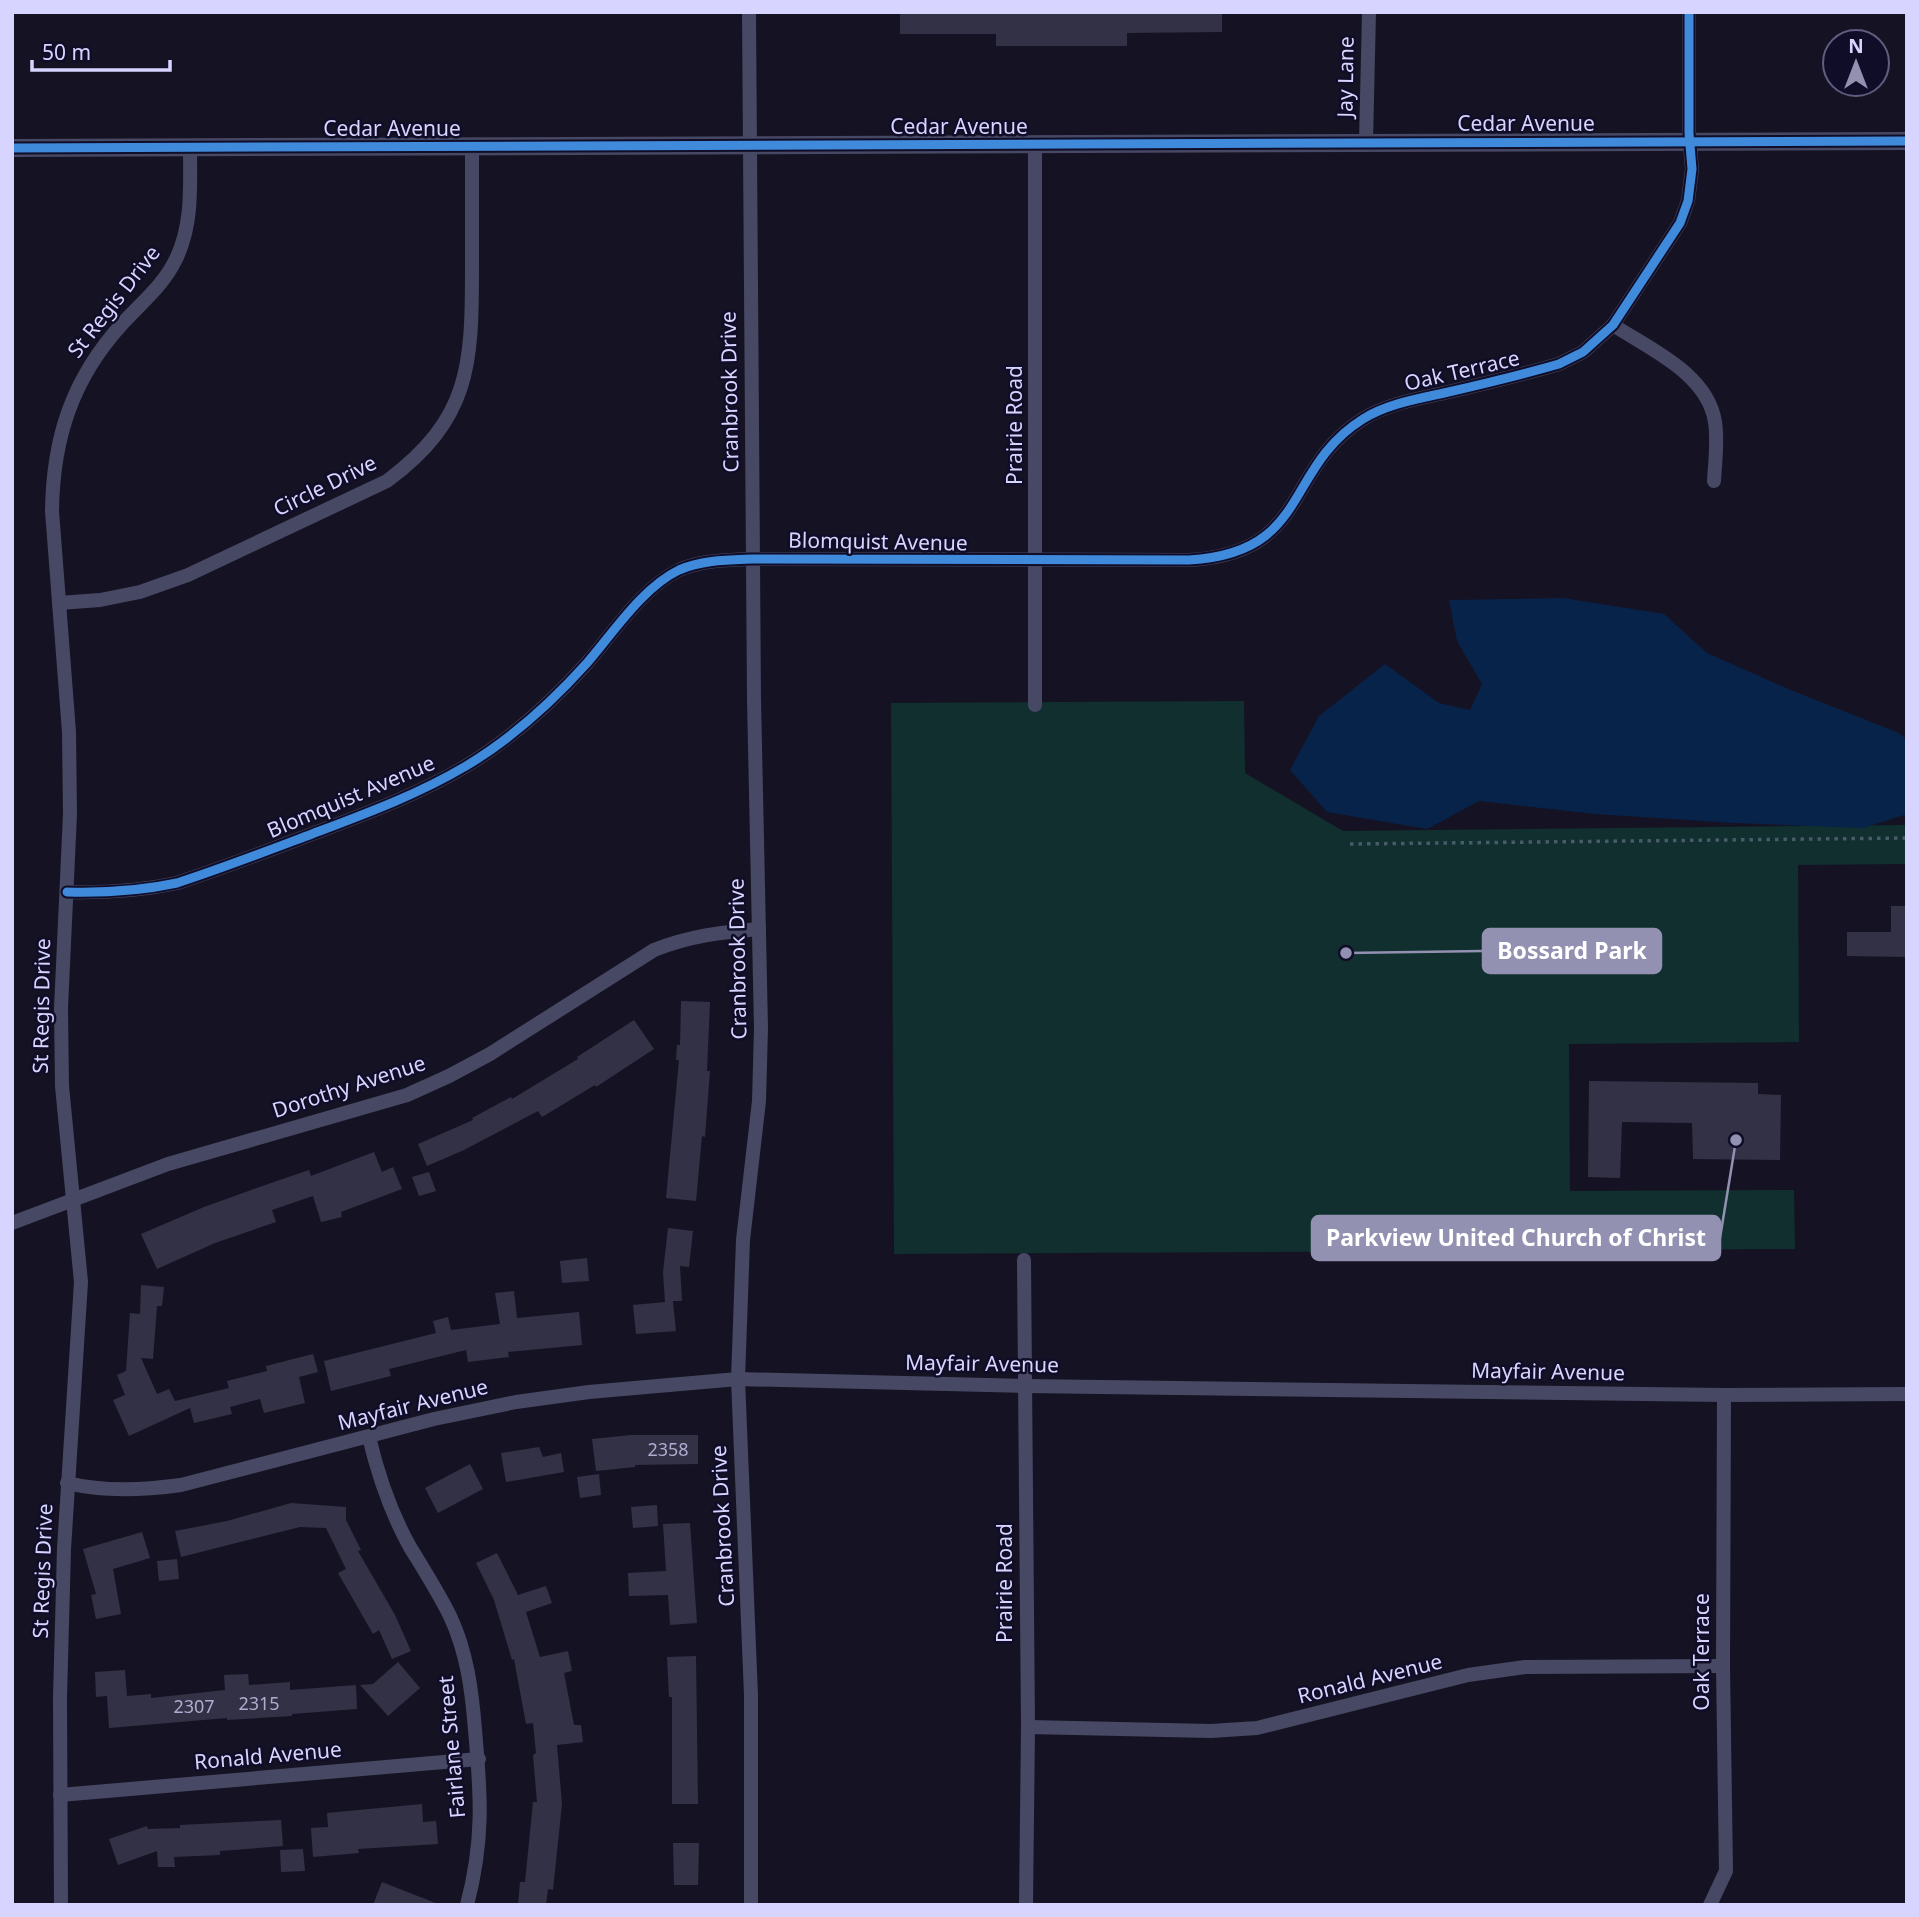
<svg xmlns="http://www.w3.org/2000/svg" width="1919" height="1917" font-family="'Noto Sans',sans-serif">
<style>
.green{fill:#102f2e}
.water{fill:#08234a}
.building{fill:#333145}
.lines{fill:none;stroke-linecap:round;stroke-linejoin:round}
.path{stroke:#475b6b;stroke-width:3.5;stroke-dasharray:3.5 5;stroke-linecap:butt}
.minor{stroke:#474864;stroke-width:14}
.tertiary{stroke:#474864;stroke-width:18}
.cycleway-casing{stroke:#100d29;stroke-width:13}
.cycleway{stroke:#408adc;stroke-width:9}
.labels{text-anchor:middle;stroke-width:5;stroke-linejoin:round;paint-order:stroke}
.number-label{font-size:18px;fill:#aeacd0}
.street-label{font-size:21px;fill:#d7d5ff;stroke:#100d29}
.leader{fill:none;stroke:#9391b2;stroke-width:2.5}
.callout-dot{fill:#9391b2;stroke:#100d29;stroke-width:2.5}
.callout{fill:#9391b2;stroke:#9391b2;stroke-width:2.5}
.callout-label{font-size:23px;text-anchor:middle;font-weight:bold;fill:#fff}
</style>
<rect width="100%" height="100%" fill="#151323"/>
<path class="green" d="M1244 701 1245 773 1343 831 1907 825V864L1798 865 1799 1042 1569 1044 1570 1191 1794 1190 1795 1249 894 1254 891 703Z"/>
<path class="water" d="M1563 598 1664 614 1707 653 1793 691 1899 733 1907 740V814L1863 828 1734 823 1595 814 1479 801 1427 829 1327 812 1290 770 1319 716 1385 664 1439 703 1470 710 1482 684 1457 641 1449 600Z"/>
<g class="building">
<path d="M900 12H1222V32L1127 33V46H996V34H900Z"/>
<path d="M1891 906H1907V957L1847 956V932H1891Z"/>
<path d="M681 1001 710 1002 707 1071H710L705 1137 702 1136 696 1201 666 1198 679 1060H676L677 1045H680Z"/>
<path d="M634 1020 654 1049 596 1087 595 1085 542 1117 538 1111 464 1150 427 1166 418 1144 473 1120 472 1118 511 1097 512 1099 578 1059 577 1057Z"/>
<path d="M1589 1081 1758 1083V1094L1781 1095 1780 1160 1693 1159 1692 1123 1622 1122 1620 1178 1588 1177Z"/>
<path d="M374 1152 382 1172 393 1167 402 1189 341 1212 342 1217 321 1222 313 1196 272 1210 276 1222 215 1243 157 1269 141 1234 204 1207 271 1183 309 1170 311 1176Z"/>
<path d="M429 1172 436 1191 419 1196 412 1177Z"/>
<path d="M668 1228 693 1231 689 1267 680 1266 682 1301H673L676 1331 636 1334 633 1305 665 1302 663 1272Z"/>
<path d="M587 1258 589 1281 562 1283 560 1261Z"/>
<path d="M141 1285 164 1287 162 1306H157L153 1359 141 1358 157 1394 169 1389 175 1401 229 1388 227 1381 267 1371 266 1366 313 1354 318 1372 299 1377 305 1403 264 1413 260 1399 230 1407 232 1414 194 1423 190 1408 129 1436 113 1400 125 1395 117 1375 126 1371 130 1313 140 1314Z"/>
<path d="M514 1291 517 1318 579 1312 582 1345 508 1352 509 1357 468 1362 466 1350 389 1369 391 1376 331 1391 324 1361 436 1333 433 1321 448 1317 451 1330 500 1324 495 1293Z"/>
<path d="M631 1435H698V1464L635 1465V1467L596 1471 592 1439Z"/>
<path d="M539 1447 543 1457 561 1453 564 1472 506 1482 501 1453Z"/>
<path d="M470 1464 483 1489 438 1513 425 1488Z"/>
<path d="M599 1474 601 1495 580 1498 577 1477Z"/>
<path d="M291 1503 346 1507V1520L361 1550 358 1551 395 1615 411 1651 392 1659 379 1630 373 1634 338 1573 346 1569 326 1528 300 1527 181 1557 175 1531 227 1521Z"/>
<path d="M657 1505 658 1526 633 1528 631 1507Z"/>
<path d="M690 1523 697 1623 670 1625 668 1595 629 1596 628 1573 666 1571 663 1524Z"/>
<path d="M142 1532 150 1558 113 1569 121 1614 96 1619 91 1595 96 1594 83 1549Z"/>
<path d="M497 1553 518 1595 546 1586 552 1603 526 1612 540 1657 568 1651 572 1671 564 1673 574 1725H581L583 1742 557 1745 562 1804 553 1890 548 1889 546 1905H518L520 1882H525L533 1802H537L533 1755 536 1753 533 1723 526 1724 514 1659 512 1660 494 1600 476 1563Z"/>
<path d="M177 1559 179 1579 159 1581 157 1561Z"/>
<path d="M696 1656 698 1804H672V1697H669L667 1657Z"/>
<path d="M398 1662 420 1688 388 1716 360 1685 373 1684Z"/>
<path d="M125 1670 127 1696 151 1694V1698L225 1690 224 1675 248 1674 249 1685 290 1682V1690L356 1685 357 1709 292 1714V1716L227 1720V1718L109 1728 107 1696 96 1697 95 1672Z"/>
<path d="M422 1804 423 1822 436 1821 438 1844 358 1849 359 1853 313 1857 311 1828 328 1827 327 1813Z"/>
<path d="M281 1820 283 1846 220 1851V1855L174 1857 175 1867H158L157 1851 118 1865 109 1839 147 1826 148 1829 180 1828V1825Z"/>
<path d="M673 1843H699L698 1885H674Z"/>
<path d="M303 1849 305 1871 281 1872 280 1850Z"/>
<path d="M382 1882 438 1904V1905H373Z"/>
</g>
<g class="lines">
<path class="path" d="M1350 844 1907 838"/>
<g class="minor">
<path d="M749 12 754 699 761 1028 759 1101 743 1240 738 1379 751 1695V1905"/>
<path d="M1366 142 1369 12"/>
<path d="M1035 144V705"/>
<path d="M1613 325C1650 349 1708 374 1715 422 1718 441 1715 462 1714 481"/>
<path d="M59 603 100 600 140 592 188 575 387 481C470 419 472 366 472 269 472 228 472 187 472 146"/>
<path d="M67 892C105 893 140 891 177 883 223 868 267 851 312 834 365 814 417 795 466 766 511 739 552 702 587 663 613 633 643 587 679 570 702 560 728 560 752 559L1189 560C1311 553 1283 469 1363 419 1387 404 1417 399 1444 393 1483 384 1521 375 1559 364L1583 352 1613 325 1680 223 1688 201 1692 169 1689 133V12"/>
<path d="M12 1223 168 1164 407 1095 449 1076 490 1054 654 950C689 936 722 932 759 929"/>
<path d="M1024 1260 1028 1727 1026 1905"/>
<path d="M369 1437C378 1475 391 1513 410 1547 424 1570 438 1592 450 1616 467 1652 472 1691 475 1730 481 1796 484 1840 467 1905"/>
<path d="M67 1483C105 1492 143 1490 181 1485L434 1419 516 1402 589 1392 738 1379 1025 1386 1724 1395 1907 1394"/>
<path d="M1028 1727 1211 1731 1257 1728 1468 1675 1525 1667 1723 1666"/>
<path d="M60 1795 479 1759"/>
<path d="M61 1905 60 1698 64 1549 81 1282 62 1086 61 1008 70 814 69 732 52 511C53 438 72 379 122 324 142 302 163 286 176 259 193 224 190 185 190 148"/>
<path d="M1710 1905 1726 1871 1723 1666 1724 1395"/>
</g>
<path class="tertiary" d="M12 148 1907 141"/>
<defs>
<g id="cycleway">
<path d="M12 148 1907 141"/>
<path d="M67 892C105 893 140 891 177 883 223 868 267 851 312 834 365 814 417 795 466 766 511 739 552 702 587 663 613 633 643 587 679 570 702 560 728 560 752 559L1189 560C1311 553 1283 469 1363 419 1387 404 1417 399 1444 393 1483 384 1521 375 1559 364L1583 352 1613 325 1680 223 1688 201 1692 169 1689 133V12"/>
</g>
</defs>
<use href="#cycleway" class="cycleway-casing"/>
<use href="#cycleway" class="cycleway"/>
</g>
<g class="labels">
<g class="number-label">
<text x="668" y="1456">2358</text>
<text x="259" y="1710">2315</text>
<text x="194" y="1713">2307</text>
</g>
<g class="street-label">
<text transform="translate(1346 77) rotate(-89)" y="7">Jay Lane</text>
<text x="1526" y="131">Cedar Avenue</text>
<text x="959" y="134">Cedar Avenue</text>
<text x="392" y="136">Cedar Avenue</text>
<text transform="translate(114 302) rotate(-52)" y="7">St Regis Drive</text>
<text transform="translate(1462 371) rotate(-13)" y="7">Oak Terrace</text>
<text transform="translate(730 392) rotate(-91)" y="7">Cranbrook Drive</text>
<text transform="translate(1015 425) rotate(-90)" y="7">Prairie Road</text>
<text transform="translate(325 486) rotate(-26)" y="7">Circle Drive</text>
<text transform="translate(878 542) rotate(1)" y="7">Blomquist Avenue</text>
<text transform="translate(351 797) rotate(-23)" y="7">Blomquist Avenue</text>
<text transform="translate(738 959) rotate(-91)" y="7">Cranbrook Drive</text>
<text transform="translate(42 1006) rotate(-89)" y="7">St Regis Drive</text>
<text transform="translate(349 1087) rotate(-18)" y="7">Dorothy Avenue</text>
<text transform="translate(982 1364) rotate(1)" y="7">Mayfair Avenue</text>
<text transform="translate(1548 1372) rotate(1)" y="7">Mayfair Avenue</text>
<text transform="translate(413 1405) rotate(-14)" y="7">Mayfair Avenue</text>
<text transform="translate(723 1526) rotate(-93)" y="7">Cranbrook Drive</text>
<text transform="translate(43 1571) rotate(-88)" y="7">St Regis Drive</text>
<text transform="translate(1005 1583) rotate(-90)" y="7">Prairie Road</text>
<text transform="translate(1702 1652) rotate(-90)" y="7">Oak Terrace</text>
<text transform="translate(1370 1679) rotate(-14)" y="7">Ronald Avenue</text>
<text transform="translate(452 1747) rotate(-95)" y="7">Fairlane Street</text>
<text transform="translate(268 1756) rotate(-5)" y="7">Ronald Avenue</text>
</g>
</g>
<path class="leader" d="M1346 953L1483 951M1736 1140L1720 1238"/>
<g class="callout-dot">
<circle cx="1346" cy="953" r="7"/>
<circle cx="1736" cy="1140" r="7"/>
</g>
<g class="callout">
<rect x="1483" y="929" width="178" height="44" rx="7"/>
<rect x="1312" y="1216" width="408" height="44" rx="7"/>
</g>
<g class="callout-label">
<text x="1572" y="959">Bossard Park</text>
<text x="1516" y="1246">Parkview United Church of Christ</text>
</g>
<rect width="1919" height="1917" fill="none" stroke="#d7d5ff" stroke-width="28"/>
<g transform="translate(1856 63)"><circle r="33" fill="#100d29" stroke="#605d7f" stroke-width="2"/>
<path d="M0-5L12 26L0 18L-12 26Z" fill="#9391b2"/>
<text y="-10" font-size="19" font-weight="bold" text-anchor="middle" fill="#d7d5ff">N</text>
</g>
<path d="M32 60v10h138v-10" fill="none" stroke="#d7d5ff" stroke-width="3.5"/>
<text x="42" y="60" font-size="21" fill="#d7d5ff" stroke="#100d29" stroke-width="5" paint-order="stroke">50 m</text>
</svg>
